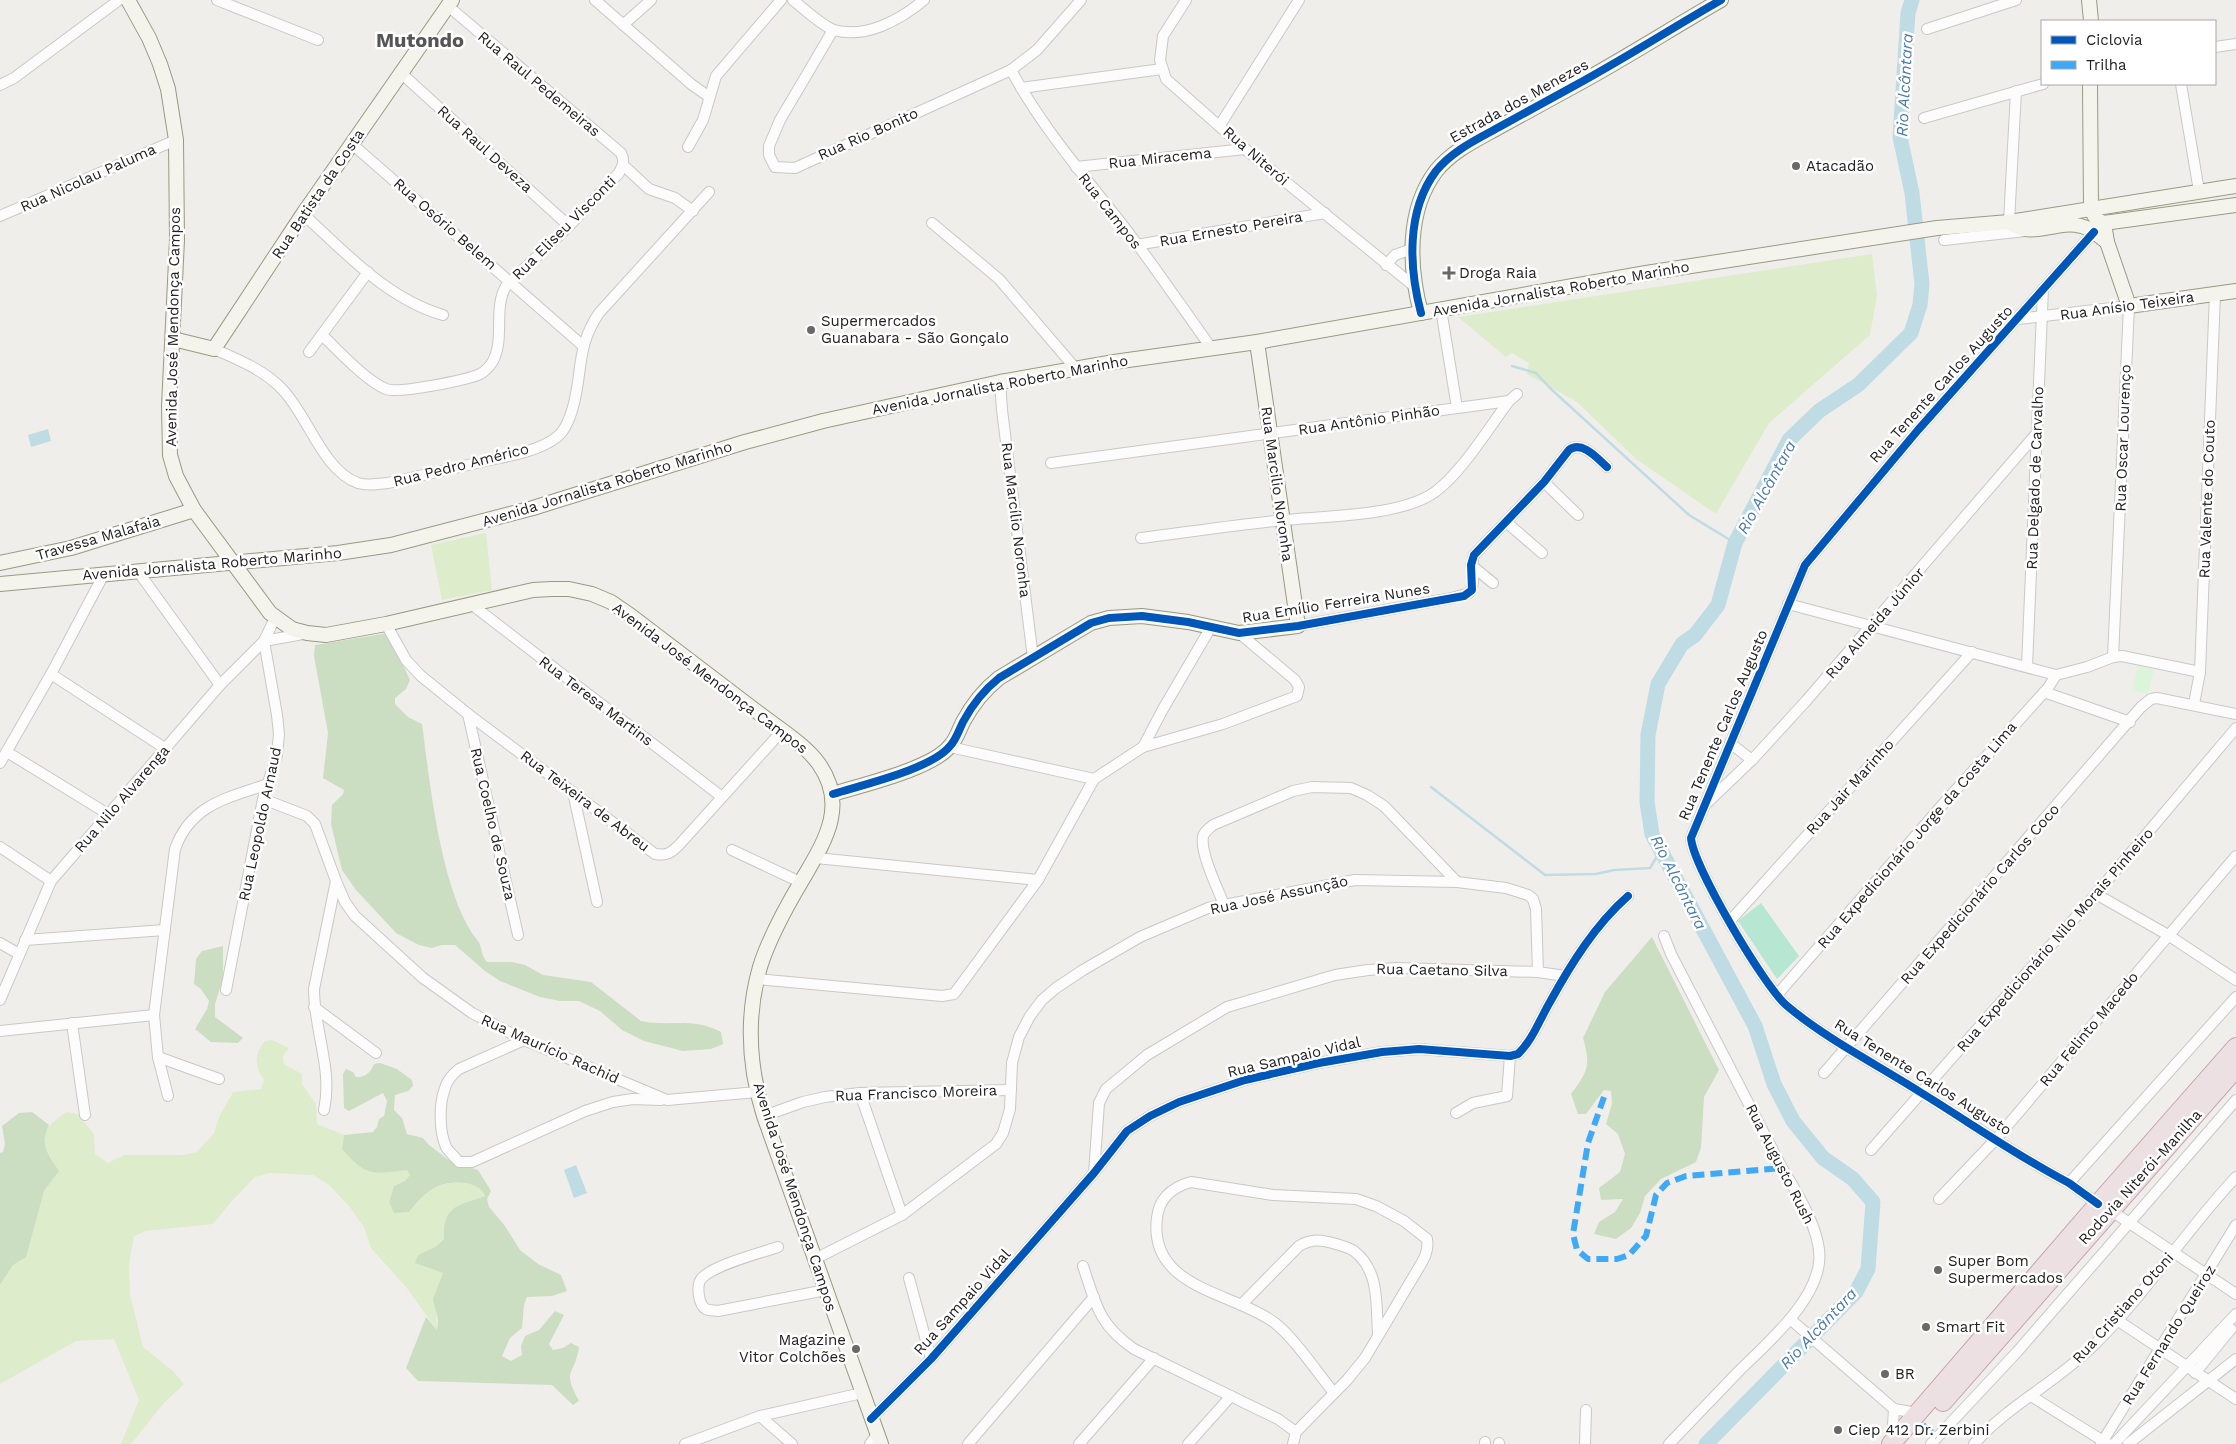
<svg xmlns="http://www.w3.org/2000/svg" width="2236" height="1444" font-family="'Work Sans',sans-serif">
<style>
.grass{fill:#ddeccb}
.forest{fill:#cbdec1}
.park{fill:#daf5da}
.pitch{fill:#b7e6d2}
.water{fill:#bfdbe3}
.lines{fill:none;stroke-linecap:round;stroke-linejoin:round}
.stream{stroke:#bfdbe3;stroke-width:2.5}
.river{stroke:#bfdbe3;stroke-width:15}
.street-casing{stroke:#c9c8c7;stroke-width:12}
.secondary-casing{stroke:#999a82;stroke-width:16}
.highway-casing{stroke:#c5a2ac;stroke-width:20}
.street{stroke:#fdfcfc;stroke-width:10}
.secondary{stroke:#f4f4ed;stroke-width:14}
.highway{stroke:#ece0e2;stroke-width:18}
.quiet{stroke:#3fa9f5;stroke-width:6;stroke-dasharray:12 6;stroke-linecap:butt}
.cycleway-casing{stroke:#fff;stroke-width:11}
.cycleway{stroke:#0057b8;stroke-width:8}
.poi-dot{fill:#6a6968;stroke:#fff;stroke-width:2}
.labels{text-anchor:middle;stroke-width:5;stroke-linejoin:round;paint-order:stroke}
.street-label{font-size:15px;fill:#222;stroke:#fff}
.poi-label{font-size:15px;fill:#222;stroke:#fff;text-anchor:start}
.water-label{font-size:16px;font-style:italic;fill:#4a7aab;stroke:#fff}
.district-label{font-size:20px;font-weight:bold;fill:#555;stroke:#fff}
</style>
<rect width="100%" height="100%" fill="#f0eeeb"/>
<g class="grass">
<path d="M1872 254 1877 296 1870 335 1769 423 1716 514 1636 459 1577 402 1527 374 1529 363 1512 353 1506 357 1458 317Z"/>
<path d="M486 533 492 590 442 600 431 545Z"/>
<path d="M272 1040 289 1048 283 1056 284 1064 302 1074V1084L316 1104 317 1124 344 1135 342 1149 386 1172 407 1170 410 1175 405 1181 394 1186 389 1202 394 1212H409C416 1203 424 1194 434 1188 443 1182 475 1180 482 1189 483 1190 485 1195 485 1196 461 1203 442 1211 444 1238L435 1247 418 1255 428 1268 443 1272 436 1310 437 1330 406 1287 371 1248 364 1227 349 1206 329 1185 313 1175 269 1173 255 1177 232 1201 213 1224 146 1231 134 1236 129 1264 130 1294 143 1347 173 1371 184 1384 163 1404 131 1444H121L139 1400 114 1339 76 1341 0 1384V1285L13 1265 36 1213 44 1191 59 1171C41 1141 34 1135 66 1112L78 1114 94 1134 95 1154 108 1163 124 1155H183L197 1152 214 1133 219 1117 233 1092 261 1089 264 1080C254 1066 254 1054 265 1041Z"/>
</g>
<g class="forest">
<path d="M388 633 410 680 406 689 395 698V704L408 717 422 724C430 783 441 896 478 941 483 948 480 954 487 962H512L525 965 543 975 591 982 641 1021C670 1027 693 1017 721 1032L723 1044 711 1049 683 1051 644 1041 622 1030 600 1011 579 1001H560L540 997 500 981 485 971 455 945H442L432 948 419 945 396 933 356 890 342 870 331 824 332 805 343 794 344 790 323 778 328 733 314 656 315 645Z"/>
<path d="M1652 937 1719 1070 1704 1097 1701 1148 1696 1162 1661 1179 1645 1196 1640 1213 1631 1228 1616 1239 1594 1234 1599 1222 1615 1212 1623 1199 1601 1200 1599 1188 1620 1172 1625 1154 1618 1134 1606 1124 1612 1104 1611 1091 1604 1090 1586 1114H1578L1571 1094C1588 1071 1591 1066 1583 1038L1605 992Z"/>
<path d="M223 946V978L215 1004V1017L243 1038 238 1043 211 1042 195 1029 207 1009 209 1001 201 989 194 984 196 959 202 951Z"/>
<path d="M380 1063 397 1069 412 1080 413 1086 408 1091 395 1095 394 1110 402 1118 407 1134 423 1138 429 1145 458 1167H469L478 1170 491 1191 487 1199 489 1207 505 1226 520 1250 538 1264 561 1275 567 1291 552 1296 527 1297 524 1305 522 1328 510 1338 502 1356 511 1361 522 1355 521 1346 525 1336 539 1330 555 1311 564 1315 549 1344 553 1350 563 1348 571 1343 579 1347C575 1376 561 1369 579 1401L573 1405 552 1385 418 1381 406 1368 426 1317 437 1330 438 1320 433 1299 443 1273 415 1263 418 1255 435 1247 444 1239C442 1205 460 1205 485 1196 480 1179 447 1180 434 1188 424 1194 416 1203 409 1212L394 1213 389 1202 394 1186 405 1181 410 1175 407 1170C371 1174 367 1177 342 1149L344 1135 373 1132 377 1127 379 1119 384 1116 387 1101 383 1093 349 1111 344 1108 343 1074 346 1069 353 1072 356 1077C365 1078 371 1072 374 1064Z"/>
<path d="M32 1112 49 1125C39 1146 48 1153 59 1171L44 1191 26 1257 13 1265 0 1285V1153L3 1152 5 1144 2 1126 19 1113Z"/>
</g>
<path class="park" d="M2138 666 2154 670 2148 694 2132 690Z"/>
<path class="pitch" d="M1761 903 1799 956 1777 979 1738 921Z"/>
<g class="water">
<path d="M48 429 51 441 31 447 28 435Z"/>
<path d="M576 1165 587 1193 574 1198 564 1170Z"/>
</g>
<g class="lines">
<g class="stream">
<path d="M1512 366 1536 373 1551 389 1689 515 1735 543"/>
<path d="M1431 787 1545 875 1596 874 1614 870 1650 868 1661 850"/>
</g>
<path class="river" d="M1706 1444 1856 1292 1868 1269 1873 1202 1853 1179 1823 1158 1793 1121 1774 1084 1755 1026 1652 834 1647 802 1648 735 1658 684 1682 644 1695 635 1718 605 1735 543 1789 440 1819 411 1858 385 1911 333 1920 305 1922 284 1912 193 1900 137 1908 13 1912 0"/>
<defs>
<g id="street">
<path d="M217 0 318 40"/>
<path d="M595 0 691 84 708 96"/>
<path d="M793 0C803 8 822 26 834 30 866 39 900 20 924 0"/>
<path d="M1186 0 1163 36 1160 60 1166 79 1245 149 1414 286"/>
<path d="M623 25 651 0"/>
<path d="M1927 29 2016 0"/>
<path d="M833 30 780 120 769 146V155L775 167 795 168 1011 70 1037 50 1081 0"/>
<path d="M2215 47 2236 44"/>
<path d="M1011 70C1040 124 1080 171 1118 219 1151 261 1181 306 1212 349"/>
<path d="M401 73 569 226"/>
<path d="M2181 84 2199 191"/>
<path d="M0 85 14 78 119 0"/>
<path d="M1021 88 1162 69"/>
<path d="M1924 118 2043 84"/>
<path d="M1220 125 1299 0"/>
<path d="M352 144 582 345"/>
<path d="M688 147 703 120 716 76 781 0"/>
<path d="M623 165 649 189 675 198 693 211"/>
<path d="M1076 167 1245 149"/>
<path d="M303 214C345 252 387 299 443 315"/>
<path d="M0 216 176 140"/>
<path d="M2009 222 2016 91"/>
<path d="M932 223 999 279 1076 369"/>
<path d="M2094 232 1918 430 1805 565 1691 838C1693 866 1764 986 1786 1005 1826 1039 1876 1064 1920 1092 1969 1122 2017 1156 2069 1183L2098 1204"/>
<path d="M1944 240 2025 231"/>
<path d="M1136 245 1325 213"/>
<path d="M1386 265 1395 255 1412 249"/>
<path d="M1441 309 1457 408"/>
<path d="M2018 319 2129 306 2113 657"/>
<path d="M322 335C338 350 366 381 386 389 398 394 467 380 480 374 486 371 490 366 493 361 505 338 493 308 506 286L569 226 619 173C623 165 625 161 621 153L448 6"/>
<path d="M214 349C237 359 264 370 282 389 307 414 323 471 358 483 368 486 378 484 388 483 419 476 450 469 481 462 506 456 536 453 557 437 566 430 570 418 573 407 583 371 576 347 599 313L709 192"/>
<path d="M309 352 368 272"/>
<path d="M1000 382 1002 410 1033 658"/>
<path d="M1051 463 1509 401"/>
<path d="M1544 482 1578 515"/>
<path d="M1506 522 1542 553"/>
<path d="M1141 538C1189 532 1236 525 1284 520 1326 516 1402 516 1435 492 1462 472 1488 429 1509 401L1517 394"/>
<path d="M1471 565 1493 583"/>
<path d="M137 570 220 685"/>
<path d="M471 604 722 797"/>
<path d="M1788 604 2056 675 2087 667 2113 657 2122 656 2200 672"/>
<path d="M386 624 406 660 421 676 468 714 655 854C667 856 671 853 679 845L782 731"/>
<path d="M1298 626 1452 598 1469 593C1477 583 1470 567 1474 555L1544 482 1569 450C1582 440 1598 459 1607 467"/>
<path d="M2027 666 2043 289"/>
<path d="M51 674 166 749"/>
<path d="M2044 692 2130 722"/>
<path d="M2194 704 2200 672 2215 294"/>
<path d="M468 714 518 935"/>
<path d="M1730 743 1752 760"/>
<path d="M950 747 1094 779"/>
<path d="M1143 747 1223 724 1297 696 1299 687 1295 680 1239 633"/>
<path d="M7 752 108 814"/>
<path d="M0 763 51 674 104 574"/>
<path d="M573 792 597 902"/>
<path d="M263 799 307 816 315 824 336 881 345 902 355 916 423 978 472 1013 524 1040 667 1100 757 1092"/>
<path d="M1706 804 1752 760 1806 701 2037 433"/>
<path d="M0 847 51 881"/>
<path d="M732 850 800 882"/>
<path d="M816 858 1038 880"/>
<path d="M2096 894 2168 935 2236 980"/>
<path d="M1224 905C1218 889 1200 853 1203 837 1204 831 1209 829 1213 825L1293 791 1312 787 1351 788 1367 795 1384 806 1457 882"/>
<path d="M1729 922 1972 652"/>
<path d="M1664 936 1671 954 1782 1168C1797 1192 1823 1234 1819 1263 1814 1304 1766 1344 1738 1372 1715 1396 1692 1420 1669 1444"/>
<path d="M25 940 165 930"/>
<path d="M0 943 19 954"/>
<path d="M757 979 942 996 954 994 1038 880 1094 779 1143 747 1163 709 1211 627"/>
<path d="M226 990 263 799 277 755 279 734 277 715 264 641 303 634"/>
<path d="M1777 995 1944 803 2048 688 2056 675"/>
<path d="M0 1000 51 881 220 685 264 641 275 618"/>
<path d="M314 1007 376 1053"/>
<path d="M72 1023 85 1115"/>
<path d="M0 1031 154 1015"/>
<path d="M524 1040 459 1069C453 1074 447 1080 445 1088 439 1104 439 1131 446 1147 449 1152 455 1157 459 1162H472L585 1111 613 1102 633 1099 661 1100"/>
<path d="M158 1057 219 1079"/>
<path d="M1824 1073 2141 707 2151 699 2157 698 2236 714"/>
<path d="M860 1093 902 1215"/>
<path d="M168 1096 158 1057 154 1015 175 849C191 804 228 798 268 784"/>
<path d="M324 1110C333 1069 314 1031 314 989L336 881"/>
<path d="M1456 1113 1473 1103 1507 1096 1510 1056"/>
<path d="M764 1116 803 1102 825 1097 860 1093 1011 1090"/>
<path d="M1871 1150 2096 894 2236 728"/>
<path d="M1094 1173 1099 1103 1106 1089 1147 1055 1227 1007 1335 975 1368 970 1396 968 1538 972 1565 976"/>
<path d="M2069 1183 2236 997"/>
<path d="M1939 1199 1996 1139 2236 856"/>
<path d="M2110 1210 2236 1294"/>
<path d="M778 1247C760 1253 714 1265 702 1278 696 1284 698 1305 706 1309 709 1311 715 1310 718 1311L826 1290"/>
<path d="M815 1259 902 1215 996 1144 1003 1133 1010 1109 1012 1063 1019 1037 1030 1016 1042 1000 1056 988 1083 970 1140 937 1208 908 1355 880 1457 882 1506 888 1528 895 1533 899 1536 909 1538 972"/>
<path d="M1083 1266C1096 1305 1099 1325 1134 1349L1278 1419 1296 1432"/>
<path d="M909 1278 931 1359"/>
<path d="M1241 1305 1299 1246C1312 1238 1322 1240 1336 1244 1342 1246 1350 1248 1354 1251 1380 1271 1376 1305 1378 1334"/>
<path d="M1790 1319 1894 1409 1917 1413"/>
<path d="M2117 1320 2236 1399"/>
<path d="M2195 1373 2231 1329"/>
<path d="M2031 1396 2108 1444"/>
<path d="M760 1416 792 1444"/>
<path d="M871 1419 931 1359 1094 1173 1127 1131 1150 1116 1179 1102 1245 1080 1319 1063 1382 1052 1419 1049 1510 1056 1518 1054C1532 1041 1540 1019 1550 1002 1571 964 1595 925 1628 896"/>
<path d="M1892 1440 1894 1409"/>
<path d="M1485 1442V1444"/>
<path d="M1499 1443V1444"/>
<path d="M685 1444 760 1416 862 1393"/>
<path d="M870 1444 877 1435"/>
<path d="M968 1444 1094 1297"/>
<path d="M1079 1444 1154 1358"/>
<path d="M1188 1444 1231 1396"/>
<path d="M1293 1444 1296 1432 1347 1380 1365 1358 1418 1269C1424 1259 1429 1251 1427 1239L1404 1221 1376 1206 1356 1199 1273 1195 1191 1182C1173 1187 1159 1198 1157 1218 1148 1289 1234 1292 1275 1323 1295 1339 1317 1372 1334 1393"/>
<path d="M1585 1444 1586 1410"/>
<path d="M1931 1444 2017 1352 2236 1100"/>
<path d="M1974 1444C2008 1405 2056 1383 2094 1345 2146 1294 2186 1230 2236 1177"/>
<path d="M2101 1444 2236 1225"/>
<path d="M2114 1444 2236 1314"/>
<path d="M2128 1444 2236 1359"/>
</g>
<g id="secondary">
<path d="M128 0 149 38 160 64 168 89 176 140 177 240 169 406 170 455 176 476 194 510 270 613 292 629 307 633 326 635 386 624 533 590 552 589H569L592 594 611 602 630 615C672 647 714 679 756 711 775 726 805 744 819 764 849 807 823 844 801 882 785 909 769 938 760 967 746 1016 749 1068 764 1116L881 1444"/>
<path d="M2089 0 2091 21"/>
<path d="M2090 84 2091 210 2097 220 2104 223 2236 205"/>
<path d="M2009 222C2032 240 2056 219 2081 226 2091 228 2099 236 2107 242"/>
<path d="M2104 223 2107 242 2129 306 2236 291"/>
<path d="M1421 313C1409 268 1406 211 1436 171 1453 150 1478 139 1501 126 1525 113 1550 99 1574 86 1624 59 1672 28 1721 0"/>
<path d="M173 339 214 349 303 214 452 0"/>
<path d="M0 563 71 548 194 510"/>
<path d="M0 584 338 553 391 545 533 508 745 442 823 421 1000 382 1114 362 1257 342 1646 273 1937 228 2009 222 2236 186"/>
<path d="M833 794C861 785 932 769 950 746 956 740 959 730 963 722 972 705 984 690 999 678L1091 623 1109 618 1142 616 1188 622 1239 633 1298 626 1257 342"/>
</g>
<g id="highway">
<path d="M1943 1402 2236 1068"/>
<path d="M1891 1444 2098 1204 2236 1047"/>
</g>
</defs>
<use href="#street" class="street-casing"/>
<use href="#secondary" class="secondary-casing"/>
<use href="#highway" class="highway-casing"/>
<use href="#street" class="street"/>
<use href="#secondary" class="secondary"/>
<use href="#highway" class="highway"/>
<g class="quiet">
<path d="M1604 1097 1588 1143 1573 1234 1577 1250 1588 1259H1617L1629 1255 1646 1236 1656 1195 1667 1183 1686 1176 1782 1168"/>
<path d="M1923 1425 1937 1437"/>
</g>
<defs>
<g id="cycleway">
<path d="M2094 232 1918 430 1805 565 1691 838C1693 866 1764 986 1786 1005 1826 1039 1876 1064 1920 1092 1969 1122 2017 1156 2069 1183L2098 1204"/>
<path d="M1421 313C1409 268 1406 211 1436 171 1453 150 1478 139 1501 126 1525 113 1550 99 1574 86 1624 59 1672 28 1721 0"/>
<path d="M833 794C861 785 932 769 950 746 956 740 959 730 963 722 972 705 984 690 999 678L1091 623 1109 618 1142 616 1188 622 1239 633 1298 626 1464 596 1472 590 1471 565 1474 555 1544 482 1569 450C1582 440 1598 459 1607 467"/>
<path d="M871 1419 931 1359 1094 1173 1127 1131 1150 1116 1179 1102 1245 1080 1319 1063 1382 1052 1419 1049 1510 1056 1518 1054C1532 1041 1540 1019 1550 1002 1571 964 1595 925 1628 896"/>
</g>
</defs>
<use href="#cycleway" class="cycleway-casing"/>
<use href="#cycleway" class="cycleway"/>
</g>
<g class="poi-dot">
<circle cx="1796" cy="166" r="5"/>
<path d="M1446.5 265.5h5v5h5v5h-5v5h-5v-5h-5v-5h5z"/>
<circle cx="811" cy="330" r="5"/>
<circle cx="1938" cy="1270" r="5"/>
<circle cx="1926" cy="1327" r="5"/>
<circle cx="856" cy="1349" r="5"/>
<circle cx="1885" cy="1374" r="5"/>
<circle cx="1838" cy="1430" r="5"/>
</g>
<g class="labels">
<g class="street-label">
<text transform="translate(539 84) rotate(40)" y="5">Rua Raul Pedemeiras</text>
<text transform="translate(1519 101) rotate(-29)" y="5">Estrada dos Menezes</text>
<text transform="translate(868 134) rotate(-24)" y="5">Rua Rio Bonito</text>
<text transform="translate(485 149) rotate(42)" y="5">Rua Raul Deveza</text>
<text transform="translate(1256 156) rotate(41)" y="5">Rua Niterói</text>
<text transform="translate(1160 158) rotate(-6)" y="5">Rua Miracema</text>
<text transform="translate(88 178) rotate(-24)" y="5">Rua Nicolau Paluma</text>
<text transform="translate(318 194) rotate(-56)" y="5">Rua Batista da Costa</text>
<text transform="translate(1110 211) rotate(52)" y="5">Rua Campos</text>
<text transform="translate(445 224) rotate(41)" y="5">Rua Osório Belem</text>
<text transform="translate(564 228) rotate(-45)" y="5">Rua Eliseu Visconti</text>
<text transform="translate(1231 229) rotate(-10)" y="5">Rua Ernesto Pereira</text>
<text transform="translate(1561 289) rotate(-10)" y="5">Avenida Jornalista Roberto Marinho</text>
<text transform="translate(2127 306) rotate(-8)" y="5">Rua Anísio Teixeira</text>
<text transform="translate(173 327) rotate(-89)" y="5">Avenida José Mendonça Campos</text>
<text transform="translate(1941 384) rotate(-48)" y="5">Rua Tenente Carlos Augusto</text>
<text transform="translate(1000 385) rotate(-11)" y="5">Avenida Jornalista Roberto Marinho</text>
<text transform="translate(1369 420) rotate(-8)" y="5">Rua Antônio Pinhão</text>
<text transform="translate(2123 438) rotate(-88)" y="5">Rua Oscar Lourenço</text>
<text transform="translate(461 465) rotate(-14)" y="5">Rua Pedro Américo</text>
<text transform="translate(2035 478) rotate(-88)" y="5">Rua Delgado de Carvalho</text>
<text transform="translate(607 484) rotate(-17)" y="5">Avenida Jornalista Roberto Marinho</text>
<text transform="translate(1277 484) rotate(82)" y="5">Rua Marcilio Noronha</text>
<text transform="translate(2207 499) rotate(-88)" y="5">Rua Valente do Couto</text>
<text transform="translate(1016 520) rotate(83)" y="5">Rua Marcílio Noronha</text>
<text transform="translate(98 538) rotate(-16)" y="5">Travessa Malafaia</text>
<text transform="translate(212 564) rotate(-5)" y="5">Avenida Jornalista Roberto Marinho</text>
<text transform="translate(1336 603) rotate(-9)" y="5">Rua Emílio Ferreira Nunes</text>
<text transform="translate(1875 623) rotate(-49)" y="5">Rua Almeida Júnior</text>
<text transform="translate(710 678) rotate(37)" y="5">Avenida José Mendonça Campos</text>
<text transform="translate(596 701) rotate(37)" y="5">Rua Teresa Martins</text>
<text transform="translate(1723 725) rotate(-67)" y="5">Rua Tenente Carlos Augusto</text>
<text transform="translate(1850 787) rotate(-48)" y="5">Rua Jair Marinho</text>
<text transform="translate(122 799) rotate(-49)" y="5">Rua Nilo Alvarenga</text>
<text transform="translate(585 801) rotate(37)" y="5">Rua Teixeira de Abreu</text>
<text transform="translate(260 824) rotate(-78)" y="5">Rua Leopoldo Arnaud</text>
<text transform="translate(493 824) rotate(77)" y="5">Rua Coelho de Souza</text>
<text transform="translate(1917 835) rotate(-49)" y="5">Rua Expedicionário Jorge da Costa Lima</text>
<text transform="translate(1980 894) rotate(-49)" y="5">Rua Expedicionário Carlos Coco</text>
<text transform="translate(1279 895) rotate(-12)" y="5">Rua José Assunção</text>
<text transform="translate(2055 940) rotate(-49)" y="5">Rua Expedicionário Nilo Morais Pinheiro</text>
<text transform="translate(1442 970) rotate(1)" y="5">Rua Caetano Silva</text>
<text transform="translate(2089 1029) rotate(-50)" y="5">Rua Felinto Macedo</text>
<text transform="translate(550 1049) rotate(24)" y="5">Rua Maurício Rachid</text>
<text transform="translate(1294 1057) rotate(-13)" y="5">Rua Sampaio Vidal</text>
<text transform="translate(1923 1077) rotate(32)" y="5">Rua Tenente Carlos Augusto</text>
<text transform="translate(916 1093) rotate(-2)" y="5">Rua Francisco Moreira</text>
<text transform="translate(1780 1164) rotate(63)" y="5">Rua Augusto Rush</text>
<text transform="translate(2140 1177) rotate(-48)" y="5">Rodovia Niterói-Manilha</text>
<text transform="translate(795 1197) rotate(72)" y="5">Avenida José Mendonça Campos</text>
<text transform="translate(962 1302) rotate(-48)" y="5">Rua Sampaio Vidal</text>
<text transform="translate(2123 1308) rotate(-48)" y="5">Rua Cristiano Otoni</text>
<text transform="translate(2169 1335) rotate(-58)" y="5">Rua Fernando Queiroz</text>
</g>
<g class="poi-label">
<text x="1806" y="171">Atacadão</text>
<text x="1459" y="278">Droga Raia</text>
<text x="821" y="326">Supermercados<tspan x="821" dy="17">Guanabara - São Gonçalo</tspan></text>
<text x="1948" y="1266">Super Bom<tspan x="1948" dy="17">Supermercados</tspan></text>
<text x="1936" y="1332">Smart Fit</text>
<text x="846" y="1345" text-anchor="end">Magazine<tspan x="846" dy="17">Vitor Colchões</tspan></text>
<text x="1895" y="1379">BR</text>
<text x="1848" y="1435">Ciep 412 Dr. Zerbini</text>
</g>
<g class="water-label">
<text transform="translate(1904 85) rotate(-87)" y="6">Rio Alcântara</text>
<text transform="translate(1766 487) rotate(-61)" y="6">Rio Alcântara</text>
<text transform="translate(1679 882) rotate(63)" y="6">Rio Alcântara</text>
<text transform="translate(1818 1328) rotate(-47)" y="6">Rio Alcântara</text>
</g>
<g class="district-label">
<text x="420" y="47">Mutondo</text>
</g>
</g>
<rect x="2041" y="20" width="175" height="65" fill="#ffffff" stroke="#a7a7a7"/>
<rect x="2051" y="36" width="25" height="8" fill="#0057b8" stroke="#a7a7a7"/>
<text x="2086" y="45" font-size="15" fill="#222222">Ciclovia</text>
<rect x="2051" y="61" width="25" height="8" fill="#3fa9f5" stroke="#a7a7a7"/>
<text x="2086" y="70" font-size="15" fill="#222222">Trilha</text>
</svg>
